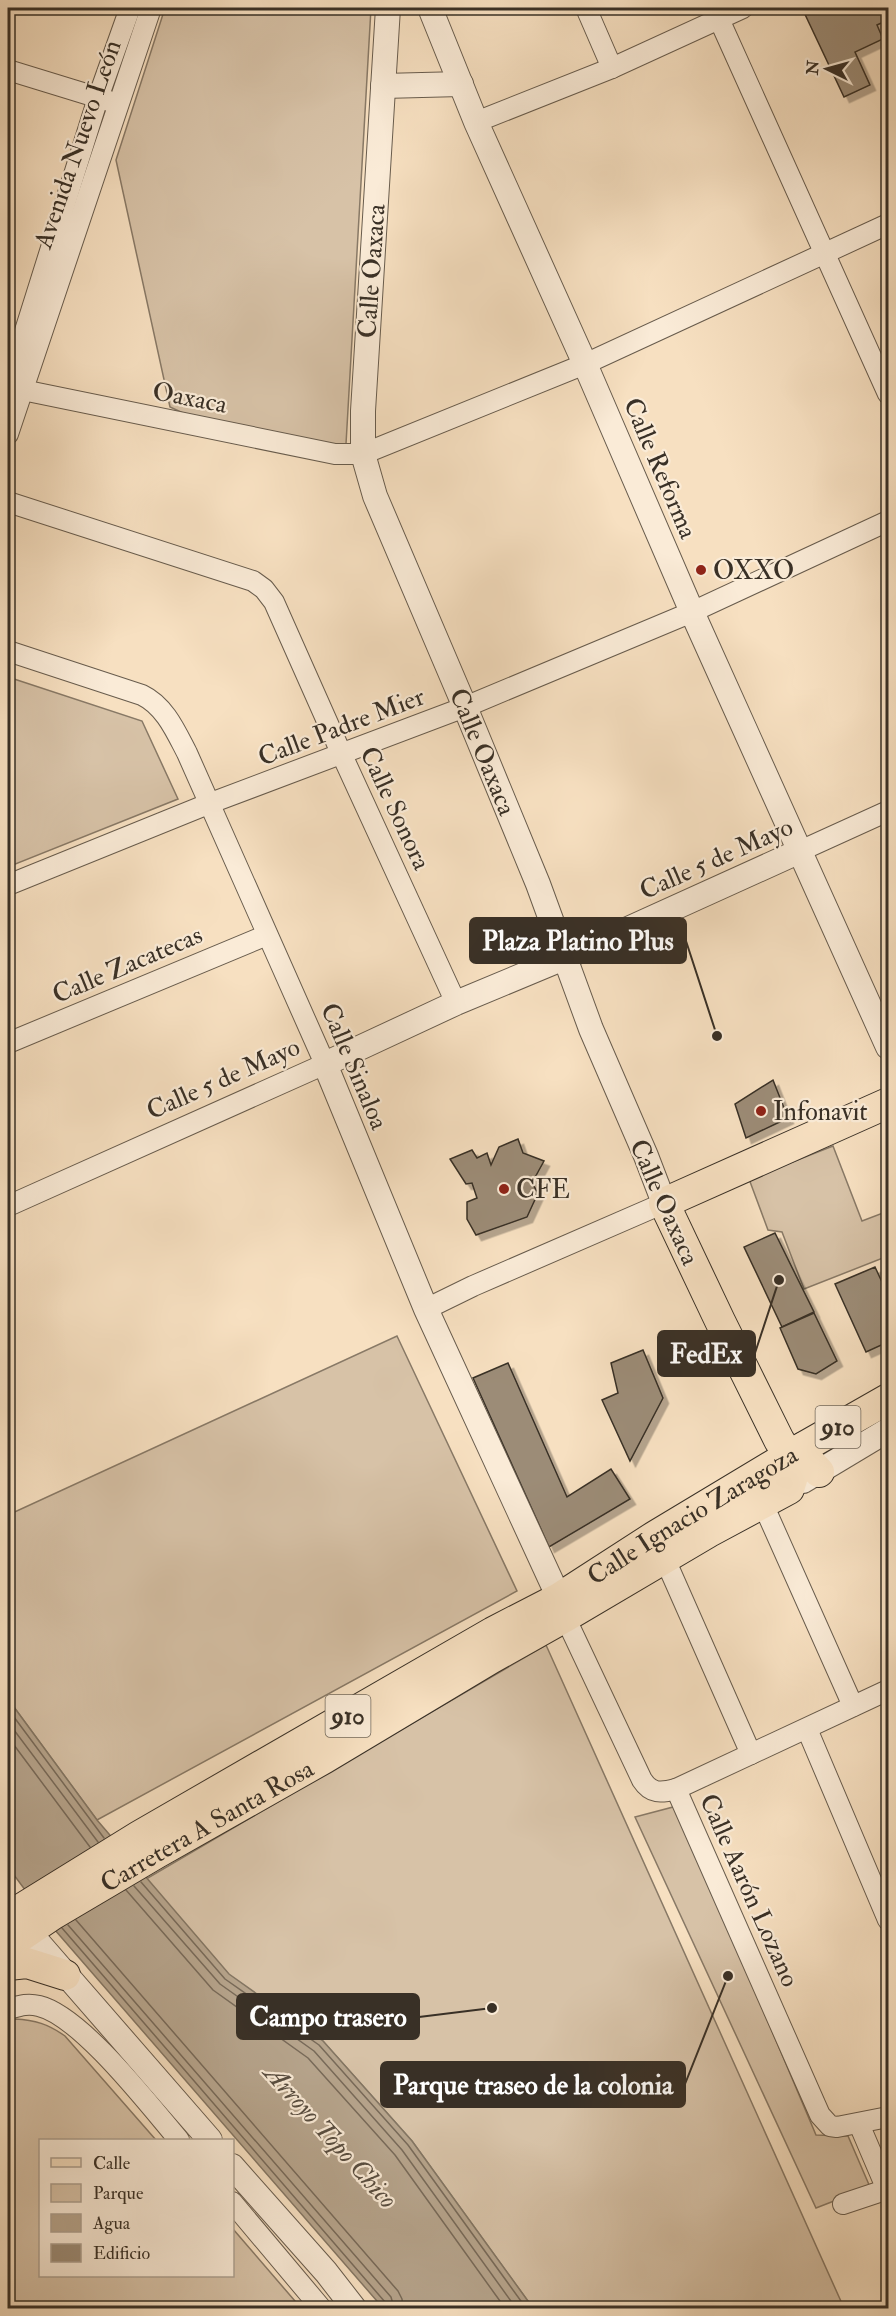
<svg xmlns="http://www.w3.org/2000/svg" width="896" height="2316" font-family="'IM FELL Double Pica',serif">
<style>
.green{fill:#d7c2a7;stroke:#887966;stroke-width:1.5}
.water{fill:#b6a48c;stroke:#847663;stroke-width:1.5}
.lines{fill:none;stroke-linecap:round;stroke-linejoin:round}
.shore{stroke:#786a59;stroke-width:1.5}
.building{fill:#9c8c77;stroke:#393026;stroke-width:1.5;filter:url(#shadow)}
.minor-casing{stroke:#685c4d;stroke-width:22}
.tertiary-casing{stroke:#685c4d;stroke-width:26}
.primary-casing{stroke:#393026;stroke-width:32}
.minor{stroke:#faebd7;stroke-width:20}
.tertiary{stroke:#faebd7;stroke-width:24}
.primary{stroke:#f7e0c1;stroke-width:30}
.poi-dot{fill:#8f2418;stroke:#faebd7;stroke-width:2}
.labels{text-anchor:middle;stroke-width:4.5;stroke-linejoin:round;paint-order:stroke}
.shield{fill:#faebd7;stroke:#73685b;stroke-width:1.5}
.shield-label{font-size:24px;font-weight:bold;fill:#393026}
.street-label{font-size:26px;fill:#393026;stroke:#faebd7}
.poi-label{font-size:26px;fill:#393026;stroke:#faebd7;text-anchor:start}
.water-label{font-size:27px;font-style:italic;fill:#584d40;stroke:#faebd7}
.leader{fill:none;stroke:#393026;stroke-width:2}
.callout-dot{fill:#393026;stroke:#faebd7;stroke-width:2}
.callout{fill:#393026;stroke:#393026;stroke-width:2}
.callout-label{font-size:27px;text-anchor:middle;font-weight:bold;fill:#fff}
</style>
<defs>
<filter id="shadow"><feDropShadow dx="5.5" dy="5.5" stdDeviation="0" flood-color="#0004"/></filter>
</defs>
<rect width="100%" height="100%" fill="#f7e0c1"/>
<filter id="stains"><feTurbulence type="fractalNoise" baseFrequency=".00333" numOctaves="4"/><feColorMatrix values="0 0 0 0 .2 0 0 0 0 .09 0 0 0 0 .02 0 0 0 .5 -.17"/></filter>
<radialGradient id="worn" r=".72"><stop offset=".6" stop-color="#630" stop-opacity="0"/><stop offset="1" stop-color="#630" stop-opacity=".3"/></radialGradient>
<g class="green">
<path d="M165 8H371L346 444 336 448 183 413 170 407 116 160Z"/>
<path d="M8 677 142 721 178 799 8 867Z"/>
<path d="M833 1146 862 1221 888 1211V1256L804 1289 782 1232 768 1230 749 1179Z"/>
<path d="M397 1336 517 1591 97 1820 8 1699V1515Z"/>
<path d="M546 1645 844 2308H533L412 2141 323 2041 229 1975 146 1879Z"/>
<path d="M677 1806 816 2135 848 2136 870 2187 816 2208 635 1817Z"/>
<path d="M15 2019C35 2020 48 2024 65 2036L156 2140H40V2276H232L233 2229 301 2308H8V2021Z"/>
</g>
<path class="water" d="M8 1699 97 1820 229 1974 323 2041 412 2141 533 2308H383L55 1930 8 1867Z"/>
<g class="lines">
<g class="shore">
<path d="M8 1709 104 1838"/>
<path d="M8 1722 98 1842"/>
<path d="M8 1737 90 1847"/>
<path d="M141 1882 225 1979 319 2045 408 2145 526 2308"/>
<path d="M134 1886 220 1984 314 2051 402 2150 516 2308"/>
<path d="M126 1890 213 1990 308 2058 395 2155 505 2308"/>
<path d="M76 1920 398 2291 402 2299 403 2308"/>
<path d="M68 1925 391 2297 394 2308"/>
<path d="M62 1928 385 2302 387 2308"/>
</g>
</g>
<g class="building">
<path d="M802 8H883L888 20 877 25 883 39 855 52 870 85 844 97Z"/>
<path d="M773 1080 788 1118 746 1138 735 1104Z"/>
<path d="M518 1139 523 1153 544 1161 532 1183 538 1193 527 1217 476 1235 467 1219V1202L477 1198 472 1183 466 1184 450 1159 472 1150 477 1158 487 1153 491 1165 499 1147Z"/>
<path d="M775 1233 814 1312 782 1327 744 1247Z"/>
<path d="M875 1267 888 1295V1342L866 1352 835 1284Z"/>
<path d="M814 1313 837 1361 816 1374 798 1369 780 1328Z"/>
<path d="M643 1350 663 1398 630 1461 602 1400 618 1393 611 1363Z"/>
<path d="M508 1363 567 1497 611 1469 630 1499 549 1547 473 1378Z"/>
</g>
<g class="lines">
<defs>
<g id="minor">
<path d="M586 8 612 68"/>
<path d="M714 8 888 394"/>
<path d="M8 70 109 101"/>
<path d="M476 122 612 68 743 8"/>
<path d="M8 385 98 98 130 8"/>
<path d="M8 387 335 454H363L585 364 888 224"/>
<path d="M8 434 151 8"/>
<path d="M8 502 253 581 264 589 274 602 342 755 456 1003"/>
<path d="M8 651 142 695C165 706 176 732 187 753L325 1064 8 1206"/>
<path d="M800 851 888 811"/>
<path d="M8 885 208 804 465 707 692 612 888 521"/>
<path d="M8 1043 267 935"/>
<path d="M426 1309 473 1286 664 1203"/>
<path d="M762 1502 853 1706"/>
<path d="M660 1548 751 1754"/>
<path d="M565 1617 642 1780C651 1794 661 1793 676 1789L820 2115 830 2126 837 2127 888 2117"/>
<path d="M807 1729 888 1920"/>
<path d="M676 1789 888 1690"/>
<path d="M8 2009C19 2006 27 2003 39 2006 81 2016 150 2106 179 2140"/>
<path d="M859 2124 888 2192"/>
<path d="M232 2202 321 2308"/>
<path d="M843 2204 888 2189"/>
</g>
<g id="tertiary">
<path id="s1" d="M388 8 363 411V454L375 496 465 707 538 884 591 1029 646 1156 664 1203"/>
<path d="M430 8 476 122 585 364 692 612 888 1047"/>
<path d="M383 86 461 84"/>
<path d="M803 1481 888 1430"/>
<path d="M559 1598 426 1309 325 1064 456 1003 564 958 800 851"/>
<path d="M29 1932 210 2140"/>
<path d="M232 2166 326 2272 354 2308"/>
</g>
<g id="primary">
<path d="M804 1447 808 1460 819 1472"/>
<path id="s2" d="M8 1917 139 1836 493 1632 559 1598 655 1536 788 1456 888 1399"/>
<path id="s3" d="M8 1945 52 1915 157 1853 325 1758 492 1658 565 1617 709 1532 789 1489 795 1470 794 1464 779 1440 720 1321 664 1203 888 1103"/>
<path d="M8 1965 27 1963 65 1975"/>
</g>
</defs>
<use href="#minor" class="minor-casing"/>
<use href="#tertiary" class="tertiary-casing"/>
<use href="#primary" class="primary-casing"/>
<use href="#minor" class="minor"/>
<use href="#tertiary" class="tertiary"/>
<use href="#primary" class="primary"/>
</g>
<g class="poi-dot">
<circle cx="701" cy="570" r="6"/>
<circle cx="761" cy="1111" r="6"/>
<circle cx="504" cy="1189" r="6"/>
</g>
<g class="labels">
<g class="shield">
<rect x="815.5" y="1406" width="45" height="42" rx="4.5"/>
<rect x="325.5" y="1695" width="45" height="42" rx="4.5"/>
</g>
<g class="shield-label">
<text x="838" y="1435">910</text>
<text x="348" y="1724">910</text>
</g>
<g class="street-label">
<text transform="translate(77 144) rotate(-71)" y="9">Avenida Nuevo León</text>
<text transform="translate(371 271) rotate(-86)" y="9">Calle Oaxaca</text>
<text transform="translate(190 397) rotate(11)" y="9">Oaxaca</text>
<text transform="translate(661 468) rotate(67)" y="9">Calle Reforma</text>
<text transform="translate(341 726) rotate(-21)" y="9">Calle Padre Mier</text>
<text dy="9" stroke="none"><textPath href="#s1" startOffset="768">Calle Oaxaca</textPath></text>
<text transform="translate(396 808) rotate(65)" y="9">Calle Sonora</text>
<text transform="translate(716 858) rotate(-24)" y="9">Calle 5 de Mayo</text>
<text transform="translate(127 964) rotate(-23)" y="9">Calle Zacatecas</text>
<text transform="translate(355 1066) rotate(67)" y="9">Calle Sinaloa</text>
<text transform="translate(223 1078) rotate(-24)" y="9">Calle 5 de Mayo</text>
<text transform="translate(665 1202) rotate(66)" y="9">Calle Oaxaca</text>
<text dy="9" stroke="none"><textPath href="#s2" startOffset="794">Calle Ignacio Zaragoza</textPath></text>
<text dy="9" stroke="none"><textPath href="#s3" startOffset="232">Carretera A Santa Rosa</textPath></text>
<text transform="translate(750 1890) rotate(66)" y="9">Calle Aarón Lozano</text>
</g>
<g class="poi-label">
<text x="713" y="579">OXXO</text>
<text x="773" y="1120">Infonavit</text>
<text x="516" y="1198">CFE</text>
</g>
<g class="water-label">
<text transform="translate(331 2136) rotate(48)" y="9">Arroyo Topo Chico</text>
</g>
</g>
<path class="leader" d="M717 1036L686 941M779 1280L755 1353M492 2008L419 2017M728 1976L685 2084"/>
<g class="callout-dot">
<circle cx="717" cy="1036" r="6"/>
<circle cx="779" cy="1280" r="6"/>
<circle cx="492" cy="2008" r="6"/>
<circle cx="728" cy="1976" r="6"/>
</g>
<g class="callout">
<rect x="470" y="918" width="216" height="45" rx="6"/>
<rect x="658" y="1331" width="97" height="45" rx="6"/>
<rect x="237" y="1994" width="182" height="45" rx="6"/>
<rect x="381" y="2062" width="304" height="45" rx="6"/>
</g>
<g class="callout-label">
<text x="578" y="950">Plaza Platino Plus</text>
<text x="706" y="1363">FedEx</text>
<text x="328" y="2026">Campo trasero</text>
<text x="533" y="2094">Parque traseo de la colonia</text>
</g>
<rect width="896" height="2316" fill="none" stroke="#f7e0c1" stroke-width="30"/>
<rect x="9" y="9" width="878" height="2298" fill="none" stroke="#393026" stroke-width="3"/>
<rect x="15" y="15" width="866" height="2286" fill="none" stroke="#393026" stroke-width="1.5"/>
<rect x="39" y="2139" width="195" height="138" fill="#faebd7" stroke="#ada090" stroke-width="1.5"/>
<rect x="51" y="2158" width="30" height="9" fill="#f7e0c1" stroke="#ada090" stroke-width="1.5"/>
<text x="93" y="2169" font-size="18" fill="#393026">Calle</text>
<rect x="51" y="2184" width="30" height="18" fill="#d7c2a7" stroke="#ada090" stroke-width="1.5"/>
<text x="93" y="2199" font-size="18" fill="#393026">Parque</text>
<rect x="51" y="2214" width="30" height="18" fill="#b6a48c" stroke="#ada090" stroke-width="1.5"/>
<text x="93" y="2229" font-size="18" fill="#393026">Agua</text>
<rect x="51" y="2244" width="30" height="18" fill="#9c8c77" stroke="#ada090" stroke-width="1.5"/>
<text x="93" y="2259" font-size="18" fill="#393026">Edificio</text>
<g transform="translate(827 69) rotate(275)" stroke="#faebd7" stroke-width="4.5" paint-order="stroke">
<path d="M0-4.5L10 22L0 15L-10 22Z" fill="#393026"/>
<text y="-9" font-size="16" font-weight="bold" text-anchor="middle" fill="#393026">N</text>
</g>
<rect width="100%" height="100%" filter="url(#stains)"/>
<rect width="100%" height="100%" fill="url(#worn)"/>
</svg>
